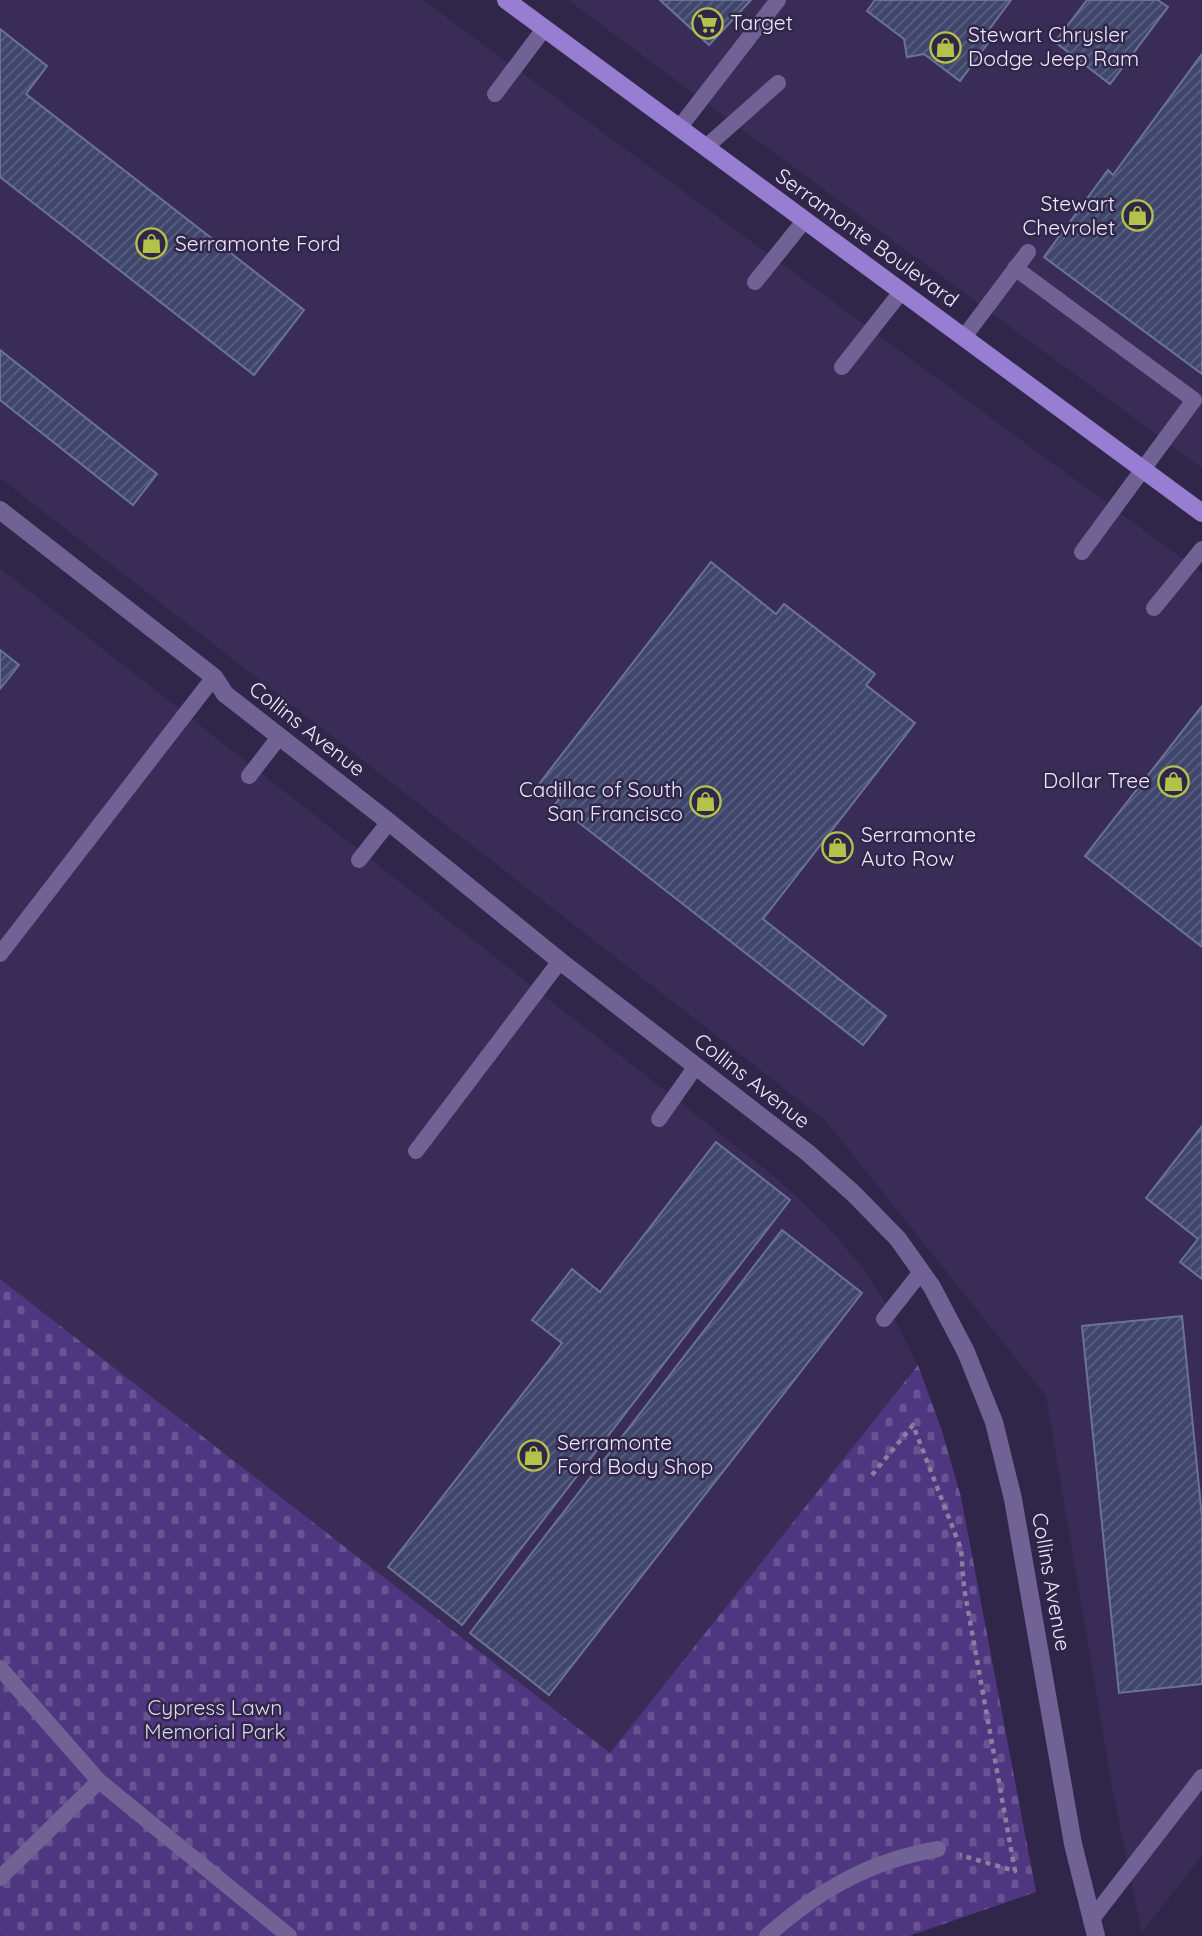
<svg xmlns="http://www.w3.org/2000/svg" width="1202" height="1936" font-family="Quicksand,sans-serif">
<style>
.built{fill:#392c56}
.cemetery{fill:url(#cemetery-stones)}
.building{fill:url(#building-hatch);stroke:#6b729a;stroke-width:2}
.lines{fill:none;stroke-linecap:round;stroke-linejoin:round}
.path{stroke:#89819c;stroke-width:4.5;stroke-dasharray:5 5;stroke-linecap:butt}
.service{stroke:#716296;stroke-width:16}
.tertiary{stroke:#716296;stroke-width:18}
.secondary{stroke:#977ed2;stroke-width:18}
.labels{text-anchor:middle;stroke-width:5;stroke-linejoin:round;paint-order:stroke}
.poi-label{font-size:21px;fill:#ede9fb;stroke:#302649;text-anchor:start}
.street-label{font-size:21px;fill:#ede9fb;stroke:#302649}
.park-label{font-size:21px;fill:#ddd8ee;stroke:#302649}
</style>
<defs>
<pattern id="cemetery-stones" width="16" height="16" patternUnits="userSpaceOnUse" patternTransform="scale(1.75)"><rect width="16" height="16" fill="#4f3680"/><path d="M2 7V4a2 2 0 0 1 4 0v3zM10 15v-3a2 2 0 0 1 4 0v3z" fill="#695393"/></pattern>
<pattern id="building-hatch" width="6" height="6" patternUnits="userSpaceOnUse" patternTransform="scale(1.75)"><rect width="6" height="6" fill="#40466b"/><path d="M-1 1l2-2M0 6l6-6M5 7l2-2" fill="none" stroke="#5c6181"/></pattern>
</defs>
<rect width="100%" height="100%" fill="#302649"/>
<g class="built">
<path d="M0 0H423L1202 573V1855L1142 1933 1114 1798 1046 1396 826 1121 0 478Z"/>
<path d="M568 0H1202V468L717 111Z"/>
<path d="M0 568 780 1181 825 1224 863 1268 889 1308 918 1365 610 1754 0 1279Z"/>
</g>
<path class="cemetery" d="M0 1279 610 1753 918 1365 942 1431 961 1497 1036 1892 909 1936H0Z"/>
<g class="building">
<path d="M660 0H751L709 45Z"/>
<path d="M875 0H1011L985 35 991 39 960 81 924 54 907 57 904 39 867 11Z"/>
<path d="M1087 0H1158L1168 7 1110 84 1055 42Z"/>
<path d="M0 29 47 66 26 94 304 310 254 375 0 177Z"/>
<path d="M1202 54V374L1044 257 1108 170 1113 175Z"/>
<path d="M0 350 157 474 133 505 0 400Z"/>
<path d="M711 562 776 614 784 604 875 674 866 685 915 723 763 919 886 1016 863 1045 555 804 559 800 539 784Z"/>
<path d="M0 650 19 665 0 689Z"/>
<path d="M1202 706V947L1085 856Z"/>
<path d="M1202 1126V1279L1180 1262 1198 1239 1146 1198Z"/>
<path d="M716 1142 790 1200 462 1625 388 1567 562 1343 532 1320 572 1269 600 1292Z"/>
<path d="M782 1230 862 1293 549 1695 470 1633Z"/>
<path d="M1182 1316 1202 1517V1684L1119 1693 1082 1326Z"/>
</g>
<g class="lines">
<path class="path" d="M872 1475 913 1425 961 1549 964 1588 1015 1871 960 1855"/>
<g class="service">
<path d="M495 94 544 29"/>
<path d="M679 128 778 0"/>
<path d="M706 147 778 83"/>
<path d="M1015 268 1194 400 1082 552"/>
<path d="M755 282 804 221"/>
<path d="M964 337 1028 252"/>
<path d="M842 367 901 292"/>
<path d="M1154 608 1202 549"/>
<path d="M249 776 280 736"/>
<path d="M359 860 389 822"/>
<path d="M0 954 214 677"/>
<path d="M659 1119 696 1066"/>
<path d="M416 1151 560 961"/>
<path d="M884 1319 921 1272"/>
<path d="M0 1668 99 1781 289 1936"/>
<path d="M0 1878 99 1781"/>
<path d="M1091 1920 1202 1777"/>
<path d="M767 1936C819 1890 869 1861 938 1849"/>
</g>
<path class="tertiary" d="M0 510 214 677 225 694 389 822 560 961 808 1153 854 1194 898 1239 932 1287 966 1352 994 1422 1013 1499 1073 1844 1096 1936"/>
<path class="secondary" d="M506 0 1202 513"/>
</g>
<defs>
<symbol id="supermarket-ring" viewBox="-11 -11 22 22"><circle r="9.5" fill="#302649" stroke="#b2c24b" stroke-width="1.5"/><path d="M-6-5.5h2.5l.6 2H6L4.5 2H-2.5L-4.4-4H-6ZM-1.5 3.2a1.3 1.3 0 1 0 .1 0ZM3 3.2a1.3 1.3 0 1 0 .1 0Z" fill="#b2c24b"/></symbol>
<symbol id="shop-ring" viewBox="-11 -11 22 22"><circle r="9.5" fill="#302649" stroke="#b2c24b" stroke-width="1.5"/><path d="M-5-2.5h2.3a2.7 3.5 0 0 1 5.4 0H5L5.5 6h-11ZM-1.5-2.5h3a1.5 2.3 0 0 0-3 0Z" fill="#b2c24b"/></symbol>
</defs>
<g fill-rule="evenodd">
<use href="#supermarket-ring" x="690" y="6" width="35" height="35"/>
<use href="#shop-ring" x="928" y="30" width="35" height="35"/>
<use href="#shop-ring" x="1120" y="198" width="35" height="35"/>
<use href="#shop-ring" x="134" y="226" width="35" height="35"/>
<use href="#shop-ring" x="1156" y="764" width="35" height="35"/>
<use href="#shop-ring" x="688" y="784" width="35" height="35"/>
<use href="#shop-ring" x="820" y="830" width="35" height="35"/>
<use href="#shop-ring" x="516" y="1438" width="35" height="35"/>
</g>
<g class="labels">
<g class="poi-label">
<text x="730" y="30">Target</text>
<text x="968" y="42">Stewart Chrysler<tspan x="968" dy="24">Dodge Jeep Ram</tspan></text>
<text x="1115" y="211" text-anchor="end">Stewart<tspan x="1115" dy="24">Chevrolet</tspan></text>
<text x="175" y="251">Serramonte Ford</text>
<text x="1150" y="788" text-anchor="end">Dollar Tree</text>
<text x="683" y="797" text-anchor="end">Cadillac of South<tspan x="683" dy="24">San Francisco</tspan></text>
<text x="861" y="842">Serramonte<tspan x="861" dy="24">Auto Row</tspan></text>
<text x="557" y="1450">Serramonte<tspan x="557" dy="24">Ford Body Shop</tspan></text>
</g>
<g class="street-label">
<text transform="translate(867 238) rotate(36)" y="7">Serramonte Boulevard</text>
<text transform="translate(307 729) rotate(38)" y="7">Collins Avenue</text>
<text transform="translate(752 1081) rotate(38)" y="7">Collins Avenue</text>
<text transform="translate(1051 1582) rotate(80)" y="7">Collins Avenue</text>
</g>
<g class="park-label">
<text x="215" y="1715">Cypress Lawn<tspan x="215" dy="24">Memorial Park</tspan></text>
</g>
</g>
</svg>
